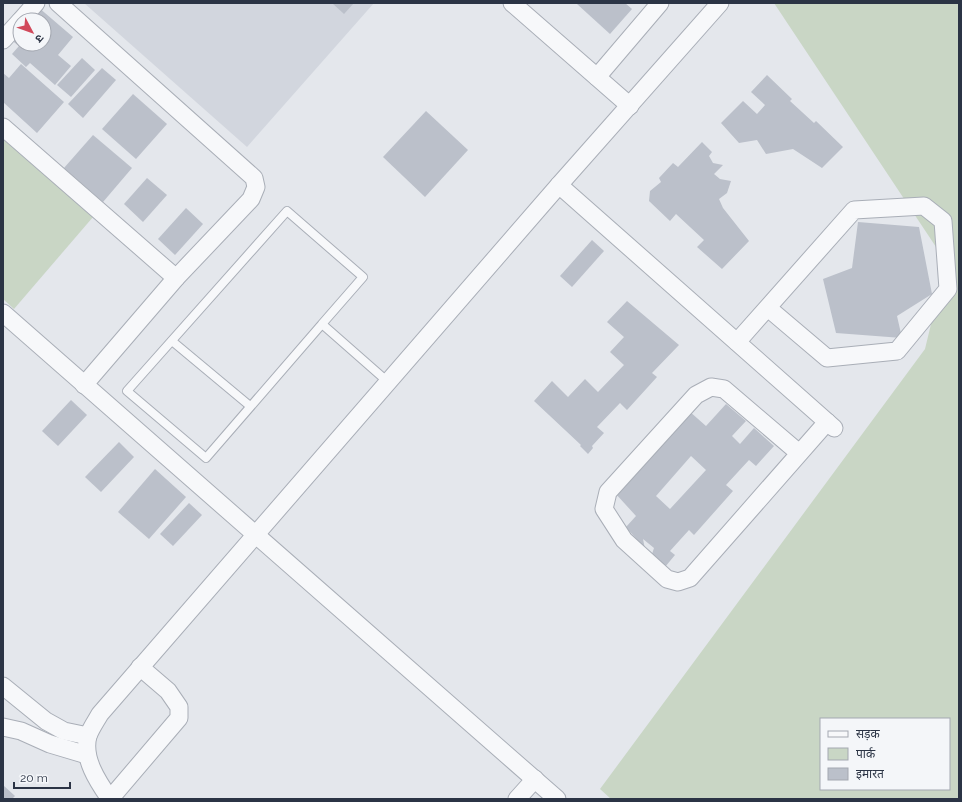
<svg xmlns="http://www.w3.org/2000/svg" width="962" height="802" font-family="Raleway,'Noto Sans Devanagari',sans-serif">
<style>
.built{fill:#d2d6de}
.green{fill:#c9d6c5;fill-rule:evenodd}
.building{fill:#bbc0ca;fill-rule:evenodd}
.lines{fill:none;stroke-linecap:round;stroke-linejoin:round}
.lane-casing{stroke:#a9aeb7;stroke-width:10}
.street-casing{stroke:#a9aeb7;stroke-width:19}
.lane{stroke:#f7f8fa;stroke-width:8}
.street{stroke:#f7f8fa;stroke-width:17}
</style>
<rect width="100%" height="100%" fill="#e4e7ec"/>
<path class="built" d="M84 3H374L247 147Z"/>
<g class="green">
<path d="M774 3H959V799H611L600 789 925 349 946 262ZM821 719H949V789H821Z"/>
<path d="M3 139 93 217 14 309 3 299Z"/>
</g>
<g class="building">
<path d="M332 3H354L344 14Z"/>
<path d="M578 3H625L632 9 610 34 577 4Z"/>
<path d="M38 7 73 37 58 55 71 66 55 85 30 63 26 67 12 54 19 46 10 39 20 28V44H44V20H27Z"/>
<path d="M82 58 95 70 71 97 57 85Z"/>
<path d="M21 64 64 102 37 133 3 102V73L9 78Z"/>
<path d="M102 68 116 80 83 118 68 104Z"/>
<path d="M767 75 792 99 790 101 814 123 816 121 843 147 822 168 793 149 766 154 757 140 739 143 721 123 743 101 757 114 765 105 751 92Z"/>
<path d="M133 94 167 124 136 159 102 129Z"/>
<path d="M426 111 468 150 425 197 383 157Z"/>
<path d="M93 135 132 168 103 202 64 168Z"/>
<path d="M702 142 712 152 709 156 713 163 723 165 714 174 720 179 731 181 727 193 719 199 723 208 749 241 722 269 697 247 704 240 676 214 670 221 649 201 650 191 661 182 659 178 673 163 678 167Z"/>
<path d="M147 178 167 195 143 222 124 204Z"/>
<path d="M186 208 203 224 175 255 158 239Z"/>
<path d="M858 222 919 227 932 294 897 316 902 338 836 333 823 279 852 268Z"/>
<path d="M592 240 604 251 572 287 560 276Z"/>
<path d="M627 301 679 345 652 373 657 377 627 410 620 403 597 427 604 433 592 446 593 448 588 454 580 446 581 445 534 401 552 381 568 397 585 379 598 392 624 365 610 352 624 337 607 322Z"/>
<path d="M71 400 87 415 58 446 42 431Z"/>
<path d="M726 404 746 421 732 436 740 444 754 428 774 446 756 466 749 460 726 485 733 491 694 535 689 530 670 551 675 555 665 567 651 557 654 548 643 539 645 549 626 527 636 516 615 493 689 411 706 426ZM691 456 706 470 670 509 656 496Z"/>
<path d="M119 442 134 457 101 492 85 477Z"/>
<path d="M155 469 186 497 149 539 118 512Z"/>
<path d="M189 503 202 515 173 546 160 534Z"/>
<path d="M3 785 15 796 12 799H3Z"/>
</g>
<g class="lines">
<defs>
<g id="lane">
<path d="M322 324 206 458 127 391 287 211 363 277 322 324 388 382"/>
<path d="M172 341 250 406"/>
</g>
<g id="street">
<path d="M58 3 254 178 256 187 251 199 176 278 84 385"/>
<path d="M512 3 630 106"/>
<path d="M21 20 36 3"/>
<path d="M3 40 20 21"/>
<path d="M597 77 660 3"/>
<path d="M3 127 176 278"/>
<path d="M559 185 834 428"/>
<path d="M3 313 557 799"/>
<path d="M737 342 854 210 924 206 943 221 948 289 897 351 827 358 768 308"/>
<path d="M799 453 724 389 711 387 696 395 608 492 604 509 624 540 667 579 678 582 690 578 827 422"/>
<path d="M3 686 46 721 64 731 88 736"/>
<path d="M3 727 21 731 50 744 87 755"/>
<path d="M110 799C98 782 82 758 88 736 91 728 96 721 100 714L559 185 720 3"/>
<path d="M110 799 179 718V707L168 691 140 667"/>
<path d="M517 799 535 779"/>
</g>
</defs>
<use href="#lane" class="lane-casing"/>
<use href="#street" class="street-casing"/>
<use href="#lane" class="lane"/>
<use href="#street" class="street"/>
</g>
<rect width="962" height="802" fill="none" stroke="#2b3445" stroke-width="8"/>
<rect x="820" y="718" width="130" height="72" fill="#f4f6f9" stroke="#a4a8b1"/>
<rect x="828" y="731" width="20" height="6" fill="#f7f8fa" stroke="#a4a8b1"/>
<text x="856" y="738" font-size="12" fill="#2b3445">सड़क</text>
<rect x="828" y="748" width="20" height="12" fill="#c9d6c5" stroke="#a4a8b1"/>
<text x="856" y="758" font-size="12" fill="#2b3445">पार्क</text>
<rect x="828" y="768" width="20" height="12" fill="#bbc0ca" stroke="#a4a8b1"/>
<text x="856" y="778" font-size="12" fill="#2b3445">इमारत</text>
<g transform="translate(32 32) rotate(131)"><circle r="19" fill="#f4f6f9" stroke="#a4a8b1"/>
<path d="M0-3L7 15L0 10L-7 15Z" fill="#d1495b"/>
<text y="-6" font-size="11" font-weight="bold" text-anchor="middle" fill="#2b3445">उ</text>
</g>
<path d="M14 782v6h56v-6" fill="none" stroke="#2b3445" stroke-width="2"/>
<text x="20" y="782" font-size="12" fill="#2b3445" stroke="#f4f6f9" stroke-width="3" paint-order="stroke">20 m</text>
</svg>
